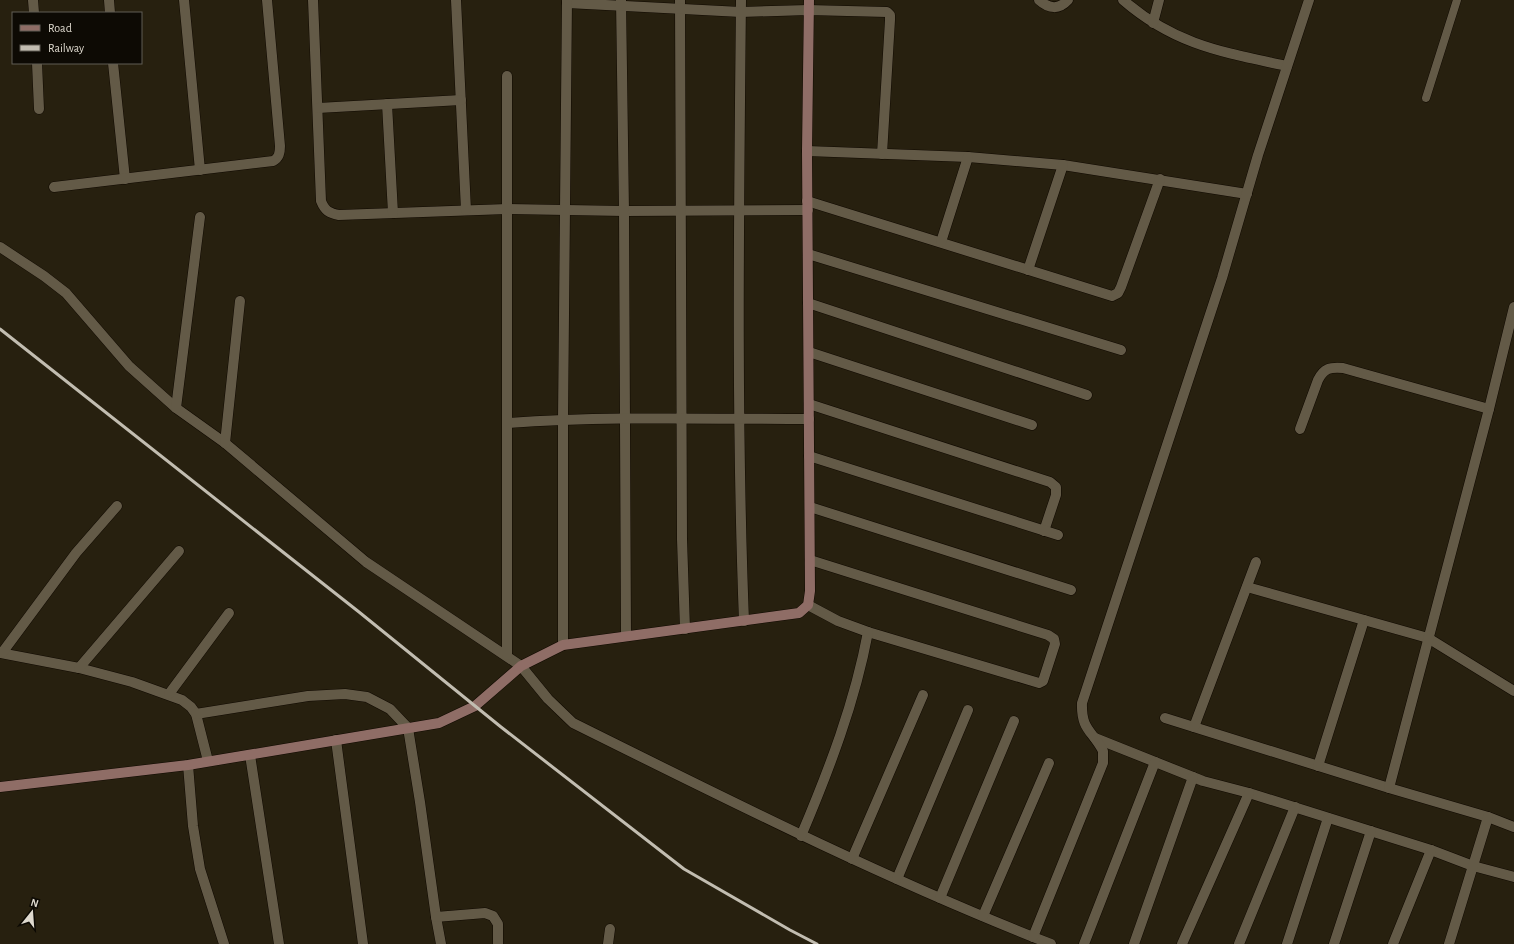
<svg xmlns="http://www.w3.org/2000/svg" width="1514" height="944" font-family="'Alegreya Sans',sans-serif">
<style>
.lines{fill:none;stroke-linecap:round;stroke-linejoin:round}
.lane-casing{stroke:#100900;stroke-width:9}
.street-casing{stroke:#100900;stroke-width:11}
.secondary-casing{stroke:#100900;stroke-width:11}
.lane{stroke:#635a47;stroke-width:8}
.street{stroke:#635a47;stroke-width:10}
.secondary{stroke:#8f6d66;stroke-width:10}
.rail{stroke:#c2bdb1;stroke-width:3}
</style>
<rect width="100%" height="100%" fill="#27200f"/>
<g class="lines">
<defs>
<path id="lane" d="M1426 98 1457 0"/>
<g id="street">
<path d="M33 0 34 13"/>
<path d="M109 0 110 13"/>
<path d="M184 0 200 170"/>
<path d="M313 0 321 201C325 211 329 213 339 215L507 209 624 211 808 210"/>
<path d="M456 0 466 210"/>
<path d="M621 0 624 211 626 636"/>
<path d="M680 0 682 539 685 629"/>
<path d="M741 0C739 207 736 414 744 621"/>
<path d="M1039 0C1049 9 1059 10 1068 0"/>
<path d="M1123 0C1175 45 1222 52 1287 66"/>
<path d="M567 3 741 12 808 10 887 12 890 15V20L882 154"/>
<path d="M1153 23 1159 0"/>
<path d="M37 63 39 109"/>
<path d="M113 63 125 179"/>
<path d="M387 104 393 213"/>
<path d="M318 108 461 100"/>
<path d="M807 151 968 157 1063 165 1247 194"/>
<path d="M54 187 273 161C279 158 280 153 280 146L267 0"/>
<path d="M807 201 1112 296 1118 293 1121 287 1160 179"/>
<path d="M941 242 968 157"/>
<path d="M0 247 44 276 66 293 129 366 176 408 225 443 366 562 521 666 548 699 573 723C730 801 887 880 1051 944"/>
<path d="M808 254 1121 350"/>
<path d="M1028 270 1063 165"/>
<path d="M808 303 1087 395"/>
<path d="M809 352 1032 425"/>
<path d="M809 404 1050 482 1056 487V495L1044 531"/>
<path d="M176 408 200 217"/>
<path d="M508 423C608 416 708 419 809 419"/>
<path d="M1300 429 1318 380C1324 368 1330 367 1343 368L1489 409"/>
<path d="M225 443 240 301"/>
<path d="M809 456 1058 535"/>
<path d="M810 507 1071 590"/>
<path d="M1247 587 1428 638 1514 691"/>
<path d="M808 605 838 621 868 632 1039 683 1043 681 1055 644 1054 639 1048 635 810 560"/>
<path d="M563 645V419L567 0"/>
<path d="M0 653 79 668 132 682 182 700 191 707 196 714 208 761"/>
<path d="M2 653 76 553 117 506"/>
<path d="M507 655V76"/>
<path d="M79 668 179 551"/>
<path d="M169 694 229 613"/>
<path d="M196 714 308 696 345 694 367 697 390 709 408 728 420 802 436 917 441 944"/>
<path d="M1165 718 1389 788 1488 817 1514 827"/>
<path d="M1194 727 1256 562"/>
<path d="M1095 738 1203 781 1249 793 1431 850 1473 866 1514 877"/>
<path d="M336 740 363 944"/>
<path d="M250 755 279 944"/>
<path d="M188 765 193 826 200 869 224 944"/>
<path d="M1318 766 1364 620"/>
<path d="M1389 788 1489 409 1514 307"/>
<path d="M801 836C829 770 855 702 868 632"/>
<path d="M852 859 923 695"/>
<path d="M897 879 968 710"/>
<path d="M940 898 1014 721"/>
<path d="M983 916 1049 763"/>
<path d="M436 917 485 913 493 916 498 924V944"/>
<path d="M1033 937 1103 763V751C1092 730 1081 730 1082 703L1222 278 1258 155 1309 0"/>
<path d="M608 944 610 929"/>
<path d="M1084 944 1155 762"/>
<path d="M1134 944 1193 777"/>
<path d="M1182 944 1249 793"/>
<path d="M1239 944 1295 807"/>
<path d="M1287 944 1328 818"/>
<path d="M1334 944 1371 831"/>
<path d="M1393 944 1431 850"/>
<path d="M1449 944 1488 817"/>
</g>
<path id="secondary" d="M0 787 188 765 439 723 475 706 521 666 563 645 799 613 808 605 810 591 807 151 809 0"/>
</defs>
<use href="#lane" class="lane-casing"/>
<use href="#street" class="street-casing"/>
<use href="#secondary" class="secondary-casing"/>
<use href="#lane" class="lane"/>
<use href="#street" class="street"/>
<use href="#secondary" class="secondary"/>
<path class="rail" d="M0 329 359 612 501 727 684 869 790 930 817 944"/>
</g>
<rect x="12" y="12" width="130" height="52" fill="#0d0a04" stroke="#615d55"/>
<rect x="20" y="25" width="20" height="6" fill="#8f6d66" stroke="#615d55"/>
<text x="48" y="32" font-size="12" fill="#dfdacf">Road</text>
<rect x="20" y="45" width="20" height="6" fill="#c2bdb1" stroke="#615d55"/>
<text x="48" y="52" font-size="12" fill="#dfdacf">Railway</text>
<g transform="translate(32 912) rotate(17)" stroke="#0d0a04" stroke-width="3" paint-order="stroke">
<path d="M0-3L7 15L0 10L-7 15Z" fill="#dfdacf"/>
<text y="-6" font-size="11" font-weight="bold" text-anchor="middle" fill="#dfdacf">N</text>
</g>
</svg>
